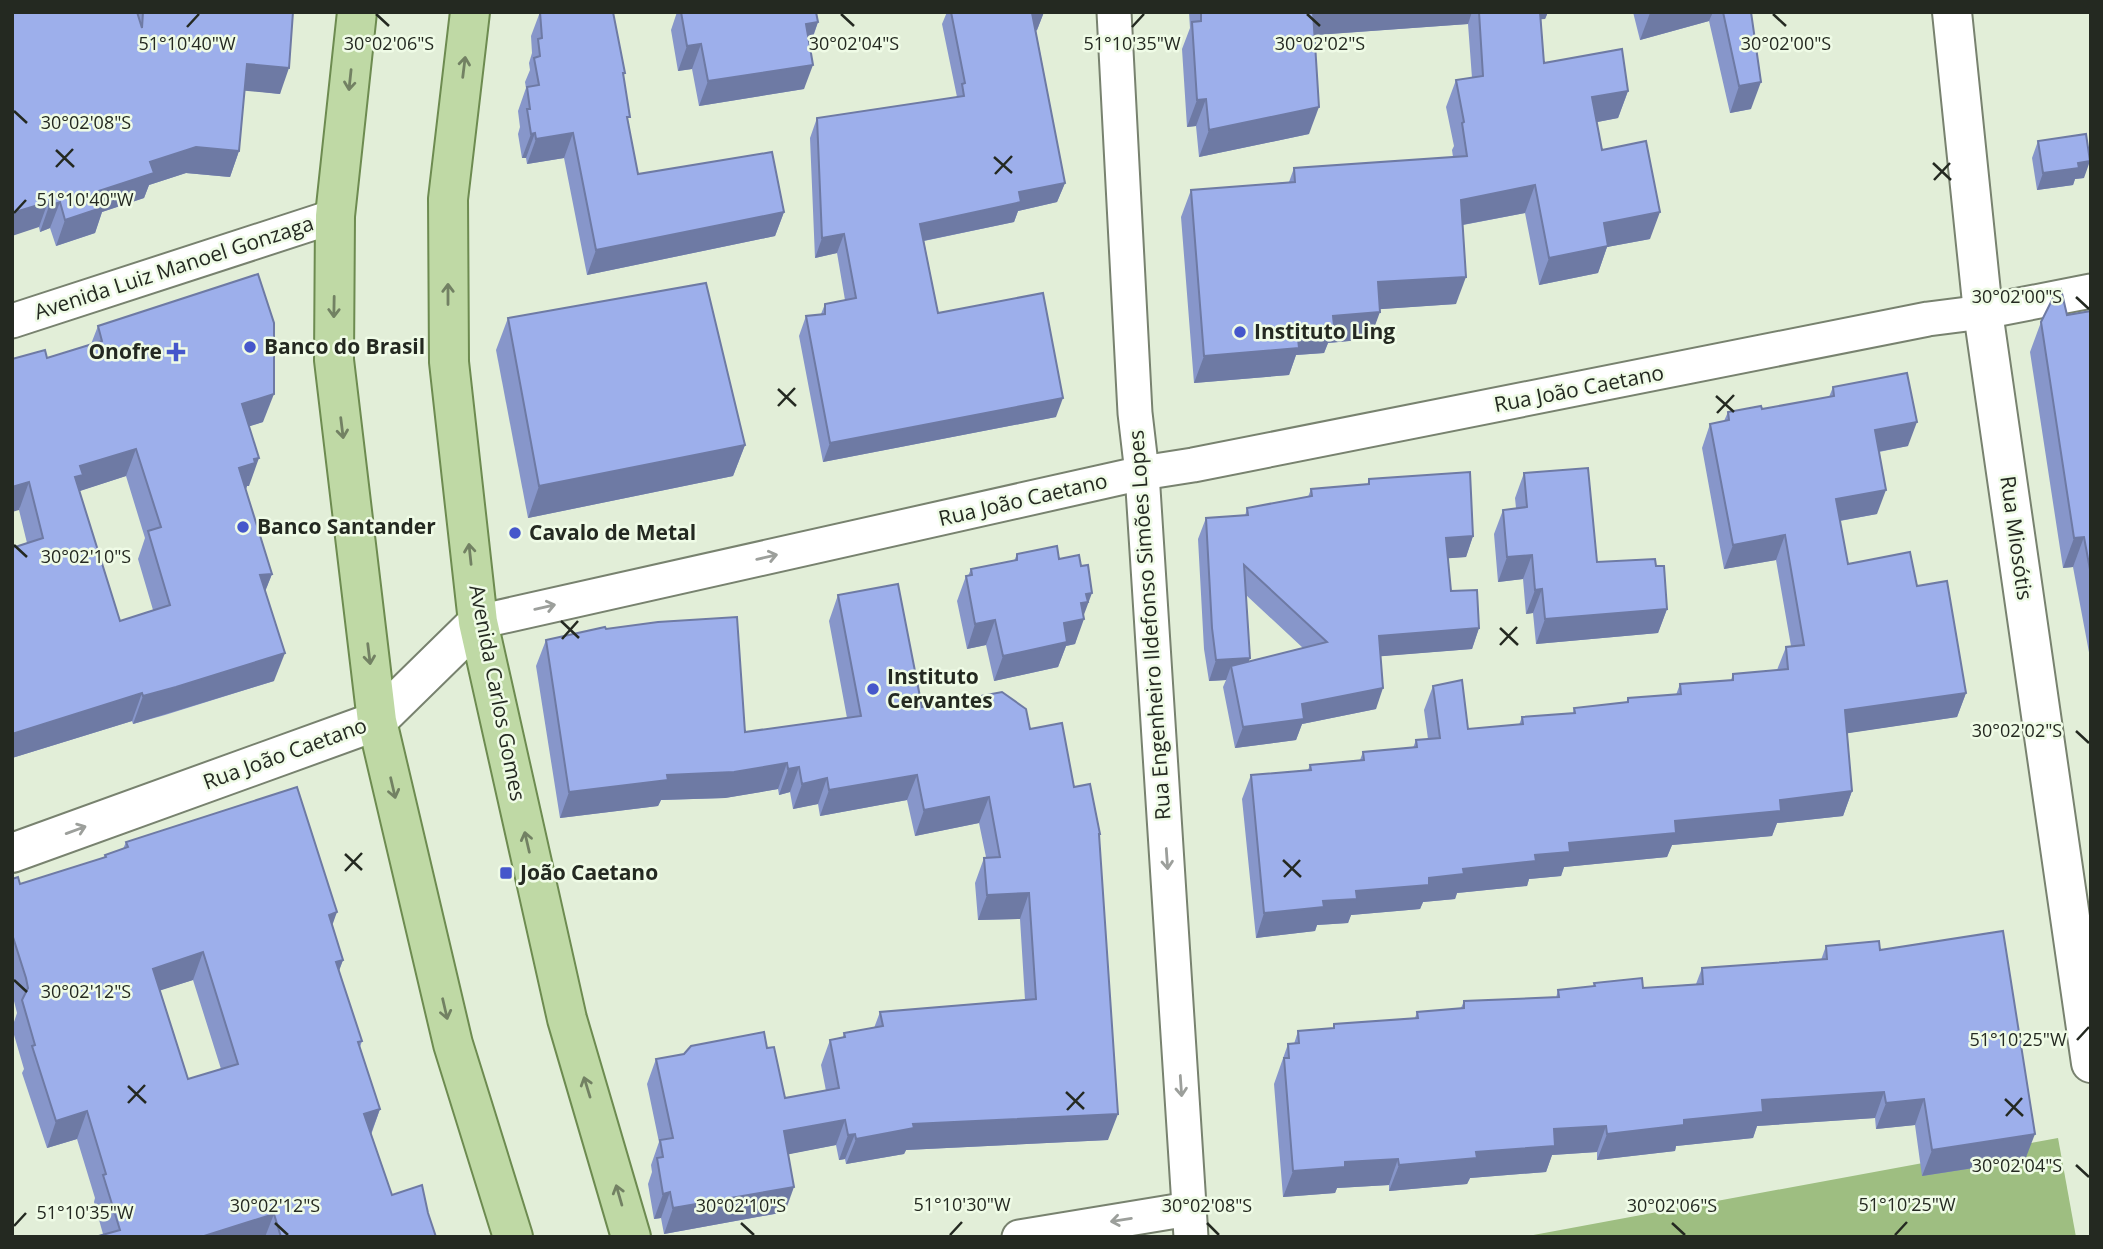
<svg xmlns="http://www.w3.org/2000/svg" width="2103" height="1249" font-family="'Open Sans',sans-serif">
<style>
.forest{fill:#9ebe81}
.lines{fill:none;stroke-linecap:round;stroke-linejoin:round}
.minor-casing{stroke:#78826f;stroke-width:37}
.tertiary-casing{stroke:#78826f;stroke-width:42}
.primary-casing{stroke:#6d8b50;stroke-width:42}
.minor{stroke:#fff;stroke-width:33}
.tertiary{stroke:#fff;stroke-width:38}
.primary{stroke:#bfd9a5;stroke-width:38}
.wall{fill:#8796ca;fill-rule:evenodd}
.shaded-wall{fill:#6e7aa4}
.building{fill:#9dafeb;stroke:#6e7aa4;stroke-width:2;fill-rule:evenodd}
.oneway{stroke:#728163}
.oneway2{stroke:#9c9f9b}
.ticks{fill:none;stroke:#242921;stroke-width:2.5}
.poi-dot{fill:#4557cb;stroke:#effbe6;stroke-width:2.5}
.labels{text-anchor:middle;stroke-width:5;stroke-linejoin:round;paint-order:stroke}
.street-label{font-size:21px;fill:#242921;stroke:#effbe6}
.poi-label{font-size:21px;font-weight:bold;fill:#242921;stroke:#effbe6;text-anchor:start}
.ticks-label{font-size:18px;text-anchor:middle;fill:#242921;stroke:#effbe6;stroke-width:5;stroke-linejoin:round;paint-order:stroke}
</style>
<rect width="100%" height="100%" fill="#e2eed8"/>
<path class="forest" d="M2058 1138 2076 1237H1522Z"/>
<g class="lines">
<defs>
<g id="minor">
<path d="M1114 12 1135 413 1142 473 1191 1237"/>
<path d="M12 321 335 216"/>
<path d="M478 622 1142 473 1193 465 1928 319 1983 312 2091 291"/>
<path d="M1019 1237 1189 1209"/>
</g>
<g id="tertiary">
<path d="M1952 12 1983 312 2091 1063"/>
<path d="M12 853 377 721 478 622"/>
</g>
<g id="primary">
<path d="M357 12 335 216 334 360 377 721 453 1044 513 1237"/>
<path d="M470 12 448 199 449 362 478 622 567 1019 631 1237"/>
</g>
</defs>
<use href="#minor" class="minor-casing"/>
<use href="#tertiary" class="tertiary-casing"/>
<use href="#primary" class="primary-casing"/>
<use href="#minor" class="minor"/>
<use href="#tertiary" class="tertiary"/>
<use href="#primary" class="primary"/>
</g>
<g class="wall">
<path d="M12 12H293L280 94 244 90 239 151 230 177 186 173 149 185 144 198 102 212 95 233 56 246 50 228 40 232 39 227Z"/>
<path d="M540 12 625 73 623 77 628 122 638 174 784 212 775 236 587 275 564 158 527 164 526 158H522L518 134 520 127 518 111 526 88 525 82 530 70 529 63 532 53 531 36Z"/>
<path d="M677 12 818 22 810 46 804 89 699 106 692 69 678 71 671 30Z"/>
<path d="M947 12H1044L1037 30 1036 31 1065 183 1057 202 1018 211 1014 222 924 241 938 313 1056 417 823 462 799 336 806 316 821 314 825 304 845 300 837 253 815 258 810 138 817 118 957 97 942 24Z"/>
<path d="M1189 12H1548L1545 19H1541L1544 63 1628 91 1618 118 1597 122 1602 150 1650 239 1607 247 1598 273 1539 285 1525 213 1463 225 1456 304 1380 309 1370 339 1328 343 1324 353 1296 355 1289 375 1194 383 1181 217 1191 190 1289 182 1294 168 1453 157 1452 150 1454 146 1446 107 1456 80 1472 78 1468 24 1314 35 1309 134 1199 157 1196 126 1187 127 1182 49 1190 28Z"/>
<path d="M1633 12H1751V109L1730 113 1709 21 1640 40Z"/>
<path d="M2038 141 2084 178 2075 179 2073 185 2037 190 2032 158Z"/>
<path d="M2091 311V663L2073 567 2063 568 2030 352 2041 322Z"/>
<path d="M508 318 745 445 733 476 528 518 496 350Z"/>
<path d="M98 326 263 422 249 426V486H247L246 490 272 574 265 591 274 681 165 715 133 724 132 721 12 758V548L27 543 19 510 47 358 91 344ZM126 476 145 538 138 559 153 610 120 621 79 491Z"/>
<path d="M1833 387 1908 446 1879 452 1877 514 1840 521 1848 564 1917 586 1966 693 1957 717 1847 733 1852 791 1843 816 1777 823 1772 836 1672 845 1667 857 1564 867 1561 876 1529 879 1527 886 1457 893 1455 899 1423 902 1420 909 1351 915 1348 923 1317 925 1315 931 1256 938 1242 799 1251 775 1308 770 1310 765 1360 760 1363 752 1413 748 1416 740 1428 739 1424 710 1433 686 1468 729 1519 725 1522 717 1573 713 1574 708 1626 703 1628 698 1676 695 1680 684 1731 680 1733 674 1777 670 1786 647 1791 646 1776 560 1724 569 1702 448 1710 424 1724 421 1728 412 1762 409 1829 397Z"/>
<path d="M1524 473 1597 562 1656 566 1667 609 1658 633 1536 644 1533 613 1526 614 1523 579 1498 582 1494 534 1503 510 1516 508 1515 498Z"/>
<path d="M1369 479 1473 536 1466 557 1448 558 1451 591 1479 628 1472 649 1381 656 1376 709 1302 724 1296 740 1235 748 1223 687 1226 680 1209 681 1204 649 1198 539 1206 518 1245 516 1247 508 1308 497 1311 489 1367 485ZM1246 595 1303 648 1248 662 1250 658Z"/>
<path d="M1017 554 1059 559 1083 616 1075 644 1066 646 1058 667 994 681 986 645 967 649 957 601 966 576H968L971 569 1014 561Z"/>
<path d="M838 595 922 707 1030 729 1074 787 1100 834 1099 838 1108 1140 906 1150 904 1154 846 1164 845 1159 839 1160 836 1145 788 1154 785 1212 664 1234 661 1218 654 1219 648 1184 652 1172 651 1165 659 1142 647 1084 656 1059 767 1048 785 1098 826 1091 821 1065 830 1040 843 1037 844 1033 874 1028 880 1012 1025 1000 1020 919 978 920 975 883 984 858 986 857 979 823 915 836 907 800 820 816 818 804 793 809 790 792 779 795 778 789 725 798 661 800 658 806 560 818 536 666 546 640 606 629 745 732 847 718 829 621Z"/>
<path d="M126 842 332 926 343 960 339 970 362 1041 360 1047 380 1109 371 1135 392 1195 428 1213 436 1237H95L103 1234 94 1202 95 1198 77 1139 47 1148 22 1073 24 1069 12 1028 17 1013 12 993V879L20 884 104 858 105 855 123 849ZM193 980 221 1069 188 1079 160 990Z"/>
<path d="M1826 946 1880 950 2025 1160 1922 1176 1915 1125 1876 1129 1875 1118 1757 1126 1753 1138 1676 1146 1675 1151 1597 1160V1152L1552 1155 1546 1172 1470 1178 1467 1184 1389 1191V1185L1337 1188 1335 1193 1283 1197 1274 1084 1288 1044H1294L1298 1031 1333 1028 1334 1024 1415 1018 1417 1012 1461 1008 1464 1001 1556 998 1558 990 1593 987 1594 983 1643 988 1696 984 1702 968 1821 960Z"/>
</g>
<g class="shaded-wall">
<path d="M1036 12H1044L1037 30 1025 33 1032 13Z"/>
<path d="M1311 12H1472L1468 24 1302 36Z"/>
<path d="M1532 12H1548L1545 19 1529 20Z"/>
<path d="M1713 12 1709 21 1640 40 1650 13Z"/>
<path d="M818 22 809 47 806 24Z"/>
<path d="M701 44 692 69 678 71 687 46Z"/>
<path d="M247 64 289 68 280 94 237 90Z"/>
<path d="M813 65 804 89 699 106 708 81Z"/>
<path d="M1761 82 1751 109 1730 113 1739 86Z"/>
<path d="M1628 91 1618 118 1582 125 1592 97Z"/>
<path d="M1206 99 1196 126 1187 127 1197 100Z"/>
<path d="M1319 107 1309 134 1199 157 1209 130Z"/>
<path d="M535 133 526 158H522L531 134Z"/>
<path d="M573 133 564 158 527 164 536 139Z"/>
<path d="M196 147 239 151 230 177 186 173 149 185 144 198 102 212 95 233 56 246 65 220 99 191 150 162Z"/>
<path d="M2090 161 2084 178 2075 179 2073 185 2037 190 2043 173 2078 163Z"/>
<path d="M1065 183 1057 202 1018 211 1014 222 913 243 920 224 1019 192Z"/>
<path d="M1535 185 1525 213 1451 227 1461 200Z"/>
<path d="M48 202 39 227 12 236V213Z"/>
<path d="M60 202 50 228 40 232 49 206Z"/>
<path d="M784 212 775 236 587 275 596 250Z"/>
<path d="M1660 212 1650 239 1607 247 1598 273 1539 285 1549 258 1604 223Z"/>
<path d="M844 234 837 253 815 258 822 238Z"/>
<path d="M1466 277 1456 304 1368 310 1378 282Z"/>
<path d="M1380 312 1370 339 1328 343 1324 353 1296 355 1289 375 1194 383 1204 356 1297 329 1333 316Z"/>
<path d="M274 394 263 422 232 432 242 404Z"/>
<path d="M1063 398 1056 417 823 462 830 443Z"/>
<path d="M1917 422 1908 446 1866 454 1875 430Z"/>
<path d="M745 445 733 476 528 518 539 486Z"/>
<path d="M136 449 126 476 77 492 65 505 80 466Z"/>
<path d="M259 458 249 486H247L245 491 239 468 254 459Z"/>
<path d="M29 482 19 510 12 512V487Z"/>
<path d="M1886 490 1877 514 1827 523 1836 499Z"/>
<path d="M1785 535 1776 560 1724 569 1733 545Z"/>
<path d="M1473 536 1466 557 1439 559 1446 538Z"/>
<path d="M2084 537 2073 567 2063 568 2074 538Z"/>
<path d="M1532 555 1523 579 1498 582 1507 557Z"/>
<path d="M272 574 261 602 260 575Z"/>
<path d="M1542 589 1533 613 1526 614 1535 590Z"/>
<path d="M1092 593 1082 620 1084 619 1075 644 1066 646 1058 667 994 681 1003 656 1064 623 1081 603 1086 594Z"/>
<path d="M1667 609 1658 633 1536 644 1545 619Z"/>
<path d="M995 620 986 645 967 649 975 624Z"/>
<path d="M1479 628 1472 649 1372 657 1379 636Z"/>
<path d="M285 653 274 681 133 724 143 696Z"/>
<path d="M1250 658 1242 679 1231 666 1226 680 1209 681 1216 660Z"/>
<path d="M1383 688 1376 709 1302 724 1296 740 1235 748 1243 727 1302 704Z"/>
<path d="M142 693 132 721 12 758V734Z"/>
<path d="M1966 693 1957 717 1836 735 1845 710Z"/>
<path d="M787 763 778 789 725 798 661 800 658 806 560 818 569 792 667 775Z"/>
<path d="M799 767 790 792 779 795 788 769Z"/>
<path d="M917 775 907 800 820 816 829 790Z"/>
<path d="M827 778 818 804 793 809 802 784Z"/>
<path d="M1852 791 1843 816 1777 823 1772 836 1672 845 1667 857 1564 867 1561 876 1529 879 1527 886 1457 893 1455 899 1423 902 1420 909 1351 915 1348 923 1317 925 1315 931 1256 938 1264 913 1323 901 1356 891 1535 855 1569 843 1675 821 1780 800Z"/>
<path d="M989 797 979 823 915 836 924 810Z"/>
<path d="M1029 893 1020 919 978 920 987 895Z"/>
<path d="M337 912 327 940 329 915Z"/>
<path d="M203 952 193 980 143 996 153 969Z"/>
<path d="M343 960 333 987 336 962Z"/>
<path d="M1884 1092 1875 1118 1757 1126 1753 1138 1676 1146 1675 1151 1597 1160 1607 1134 1684 1120 1762 1100Z"/>
<path d="M1924 1099 1915 1125 1876 1129 1886 1103Z"/>
<path d="M380 1109 370 1136 364 1114Z"/>
<path d="M87 1111 77 1139 47 1148 56 1121Z"/>
<path d="M1118 1114 1108 1140 906 1150 904 1154 846 1164 856 1139 913 1124Z"/>
<path d="M845 1120 836 1145 775 1157 784 1131Z"/>
<path d="M1606 1126 1597 1152 1552 1155 1546 1172 1470 1178 1467 1184 1389 1191 1399 1165 1476 1152 1554 1129Z"/>
<path d="M855 1134 845 1159 839 1160 848 1135Z"/>
<path d="M2035 1134 2025 1160 1922 1176 1932 1150Z"/>
<path d="M1398 1159 1389 1185 1337 1188 1335 1193 1283 1197 1293 1171 1345 1162Z"/>
<path d="M794 1187 785 1212 664 1234 673 1208Z"/>
<path d="M670 1192 661 1218 654 1219 663 1194Z"/>
<path d="M274 1214 265 1237H201Z"/>
</g>
<g class="building">
<path d="M12 12H137L142 28 143 12H293L289 68 247 64 239 151 196 147 150 162 154 173 99 191 104 207 65 220 60 202 49 206 48 202 12 213Z"/>
<path d="M540 12H613L625 73H623L630 117H627L638 174 772 152 784 212 596 250 573 133 536 139 535 133 531 134 527 109H530L527 87 539 85 534 58 540 56 538 39 542 38Z"/>
<path d="M681 12H816L818 22 806 24 813 65 708 81 701 44 687 46Z"/>
<path d="M951 12H1036L1032 13 1065 183 1019 192 1021 202 920 224 938 313 1043 293 1063 398 830 443 806 316 825 314V304L856 298 844 234 822 238 817 118 964 96 962 84 965 83Z"/>
<path d="M1201 12H1313L1319 107 1209 130 1206 99 1197 100 1192 22 1201 21Z"/>
<path d="M1479 12H1540L1544 63 1622 49 1628 91 1592 97 1602 150 1646 141 1660 212 1604 223 1608 246 1549 258 1535 185 1461 200 1466 277 1378 282 1380 312 1333 316 1334 326 1297 329 1299 348 1204 356 1191 190 1295 182 1294 168 1467 156 1462 123 1464 122 1456 80 1483 76Z"/>
<path d="M1723 12H1751L1761 82 1739 86Z"/>
<path d="M2086 134 2090 161 2078 163 2079 168 2043 173 2038 141Z"/>
<path d="M258 274 274 323V394L242 404 259 458 254 459 255 463 239 468 272 574 260 575 285 653 176 687 143 696 142 693 12 734V548L43 538 29 482 12 487V359L45 350 47 358 102 341 98 326ZM136 449 161 527 148 531 170 605 120 621 75 477 83 475 80 466Z"/>
<path d="M706 283 745 445 539 486 508 318Z"/>
<path d="M2061 289 2067 315 2091 311V575L2084 537 2074 538 2041 322 2057 290Z"/>
<path d="M1907 373 1917 422 1875 430 1886 490 1836 499 1848 564 1910 552 1917 586 1947 581 1966 693 1845 710 1852 791 1780 800 1781 811 1675 821 1676 833 1569 843 1570 852 1535 855 1536 861 1463 869 1464 874 1429 878V885L1356 891 1357 899 1323 901 1324 907 1264 913 1251 775 1311 770 1310 765 1364 760 1363 752 1417 747 1416 740 1440 738 1433 686 1462 680 1468 729 1523 724 1522 717 1575 713 1574 708 1628 702V698L1681 694 1680 684 1733 680V674L1788 669 1786 647 1804 645 1785 535 1733 545 1710 424 1729 420 1728 412 1761 406 1762 409 1834 396 1833 387Z"/>
<path d="M1588 468 1597 562 1655 559 1656 566H1664L1667 609 1545 619 1542 589 1535 590 1532 555 1507 557 1503 510 1527 507 1524 473Z"/>
<path d="M1470 472 1473 536 1446 538 1451 591 1477 590 1479 628 1379 636 1383 688 1302 704 1304 719 1243 727 1231 666 1327 642 1244 565 1250 658 1216 660 1212 628 1206 518 1248 515 1247 508 1312 496 1311 489 1369 484V479Z"/>
<path d="M1057 546 1059 559 1079 555 1081 566 1088 565 1092 593 1086 594 1088 602 1081 603 1084 619 1064 623 1067 642 1003 656 995 620 975 624 966 576 972 575 971 569 1017 560V554Z"/>
<path d="M898 584 922 707 1002 692 1026 709 1030 729 1062 723 1074 787 1090 784 1100 834H1099L1118 1114 913 1124 914 1128 856 1139 855 1134 848 1135 845 1120 784 1131 794 1187 673 1208 670 1192 663 1194 657 1158 663 1157 660 1140 673 1138 656 1059 684 1054 691 1046 764 1032 767 1048 774 1047 785 1098 839 1088 830 1040 845 1037 844 1033 883 1026 880 1012 1036 999 1029 893 987 895 984 858 1000 857 989 797 924 810 917 775 829 790 827 778 802 784 799 767 788 769 787 763 734 772 667 775 668 780 569 792 546 640 605 627 606 629 658 622 737 617 745 732 861 716 838 595Z"/>
<path d="M297 787 337 912 329 915 343 960 336 962 362 1041 358 1042 380 1109 364 1114 392 1195 422 1185 428 1213 436 1237H281L274 1214 201 1237H95L120 1230 103 1175 106 1174 87 1111 56 1121 32 1046 35 1045 22 1000 28 988 26 978 12 934V879L18 877 20 884 106 857 105 855 128 847 126 842ZM203 952 238 1064 188 1079 153 969Z"/>
<path d="M2003 931 2035 1134 1932 1150 1924 1099 1886 1103 1884 1092 1762 1100 1763 1112 1684 1120V1125L1607 1134 1606 1126 1554 1129 1555 1146 1476 1152 1477 1158 1399 1165 1398 1159 1345 1162V1167L1293 1171 1284 1058H1289L1288 1044 1299 1043 1298 1031 1334 1028V1024L1418 1018 1417 1012 1464 1008V1001L1559 997 1558 990 1595 986 1594 983 1642 978 1643 988 1703 984 1702 968 1827 959 1826 946 1879 941 1880 950Z"/>
</g>
<defs><path id="oneway-shaft" d="M-6 0H5M1.5-3L5.5 0L1.5 3" fill="none" stroke-width="1.6" stroke-linecap="round" stroke-linejoin="round" transform="scale(1.75)"/></defs>
<g class="oneway">
<use href="#oneway-shaft" transform="translate(464 67) rotate(-83)"/>
<use href="#oneway-shaft" transform="translate(350 80) rotate(96)"/>
<use href="#oneway-shaft" transform="translate(448 294) rotate(-90)"/>
<use href="#oneway-shaft" transform="translate(334 307) rotate(91)"/>
<use href="#oneway-shaft" transform="translate(342 428) rotate(83)"/>
<use href="#oneway-shaft" transform="translate(470 554) rotate(-96)"/>
<use href="#oneway-shaft" transform="translate(369 654) rotate(83)"/>
<use href="#oneway-shaft" transform="translate(393 788) rotate(77)"/>
<use href="#oneway-shaft" transform="translate(527 842) rotate(-103)"/>
<use href="#oneway-shaft" transform="translate(445 1009) rotate(77)"/>
<use href="#oneway-shaft" transform="translate(587 1087) rotate(-107)"/>
<use href="#oneway-shaft" transform="translate(619 1195) rotate(-106)"/>
</g>
<g class="oneway2">
<use href="#oneway-shaft" transform="translate(767 557) rotate(-13)"/>
<use href="#oneway-shaft" transform="translate(545 607) rotate(-13)"/>
<use href="#oneway-shaft" transform="translate(76 830) rotate(-20)"/>
<use href="#oneway-shaft" transform="translate(1167 859) rotate(86)"/>
<use href="#oneway-shaft" transform="translate(1181 1086) rotate(86)"/>
<use href="#oneway-shaft" transform="translate(1121 1220) rotate(171)"/>
</g>
<path class="ticks" d="M376 14 389 26M841 14 854 26M1307 14 1320 26M1773 14 1786 26M187 27 199 14M1132 27 1144 14M14 111 27 123M56 150 74 167M994 157 1012 173M1933 163 1951 180M56 167 73 149M995 174 1012 156M1934 180 1950 163M14 213 26 200M2076 297 2089 309M778 389 796 406M1716 396 1734 412M778 406 795 388M1717 413 1734 395M14 545 27 557M561 621 579 638M1500 628 1518 645M562 639 578 621M1500 645 1517 627M2076 731 2089 743M345 854 362 870M1283 860 1301 877M345 871 362 853M1284 877 1300 860M14 980 27 992M2077 1040 2089 1027M128 1086 146 1103M1066 1092 1084 1109M2005 1099 2023 1116M128 1103 145 1085M1067 1110 1084 1092M2006 1116 2022 1098M2076 1165 2089 1177M275 1223 288 1235M741 1223 754 1235M1207 1223 1219 1235M1672 1223 1685 1235M14 1226 26 1213M950 1235 962 1222M1895 1235 1907 1222"/>
<g class="poi-dot">
<circle cx="1240" cy="332" r="7"/>
<circle cx="250" cy="347" r="7"/>
<path d="M172.5 341.5h7v7h7v7h-7v7h-7v-7h-7v-7h7z"/>
<circle cx="243" cy="527" r="7"/>
<circle cx="515" cy="533" r="7"/>
<circle cx="873" cy="689" r="7"/>
<rect x="499" y="866" width="14" height="14" rx="3.5"/>
</g>
<g class="labels">
<g class="street-label">
<text transform="translate(174 268) rotate(-18)" y="7">Avenida Luiz Manoel Gonzaga</text>
<text transform="translate(1579 389) rotate(-11)" y="7">Rua João Caetano</text>
<text transform="translate(1023 500) rotate(-13)" y="7">Rua João Caetano</text>
<text transform="translate(2016 538) rotate(82)" y="7">Rua Miosótis</text>
<text transform="translate(1150 625) rotate(-94)" y="7">Rua Engenheiro Ildefonso Simões Lopes</text>
<text transform="translate(497 693) rotate(79)" y="7">Avenida Carlos Gomes</text>
<text transform="translate(285 754) rotate(-20)" y="7">Rua João Caetano</text>
</g>
<g class="poi-label">
<text x="1254" y="339">Instituto Ling</text>
<text x="264" y="354">Banco do Brasil</text>
<text x="162" y="359" text-anchor="end">Onofre</text>
<text x="257" y="534">Banco Santander</text>
<text x="529" y="540">Cavalo de Metal</text>
<text x="887" y="684">Instituto<tspan x="887" dy="24">Cervantes</tspan></text>
<text x="520" y="880">João Caetano</text>
</g>
</g>
<g class="ticks-label">
<text x="854" y="50">30°02'04"S</text>
<text x="389" y="50">30°02'06"S</text>
<text x="1320" y="50">30°02'02"S</text>
<text x="1786" y="50">30°02'00"S</text>
<text x="187" y="50">51°10'40"W</text>
<text x="1132" y="50">51°10'35"W</text>
<text x="86" y="129">30°02'08"S</text>
<text x="85" y="206">51°10'40"W</text>
<text x="2017" y="303">30°02'00"S</text>
<text x="86" y="563">30°02'10"S</text>
<text x="2017" y="737">30°02'02"S</text>
<text x="86" y="998">30°02'12"S</text>
<text x="2018" y="1046">51°10'25"W</text>
<text x="2017" y="1172">30°02'04"S</text>
<text x="962" y="1211">51°10'30"W</text>
<text x="1907" y="1211">51°10'25"W</text>
<text x="275" y="1212">30°02'12"S</text>
<text x="741" y="1212">30°02'10"S</text>
<text x="1207" y="1212">30°02'08"S</text>
<text x="1672" y="1212">30°02'06"S</text>
<text x="85" y="1219">51°10'35"W</text>
</g>
<rect width="2103" height="1249" fill="none" stroke="#242921" stroke-width="28"/>
</svg>
